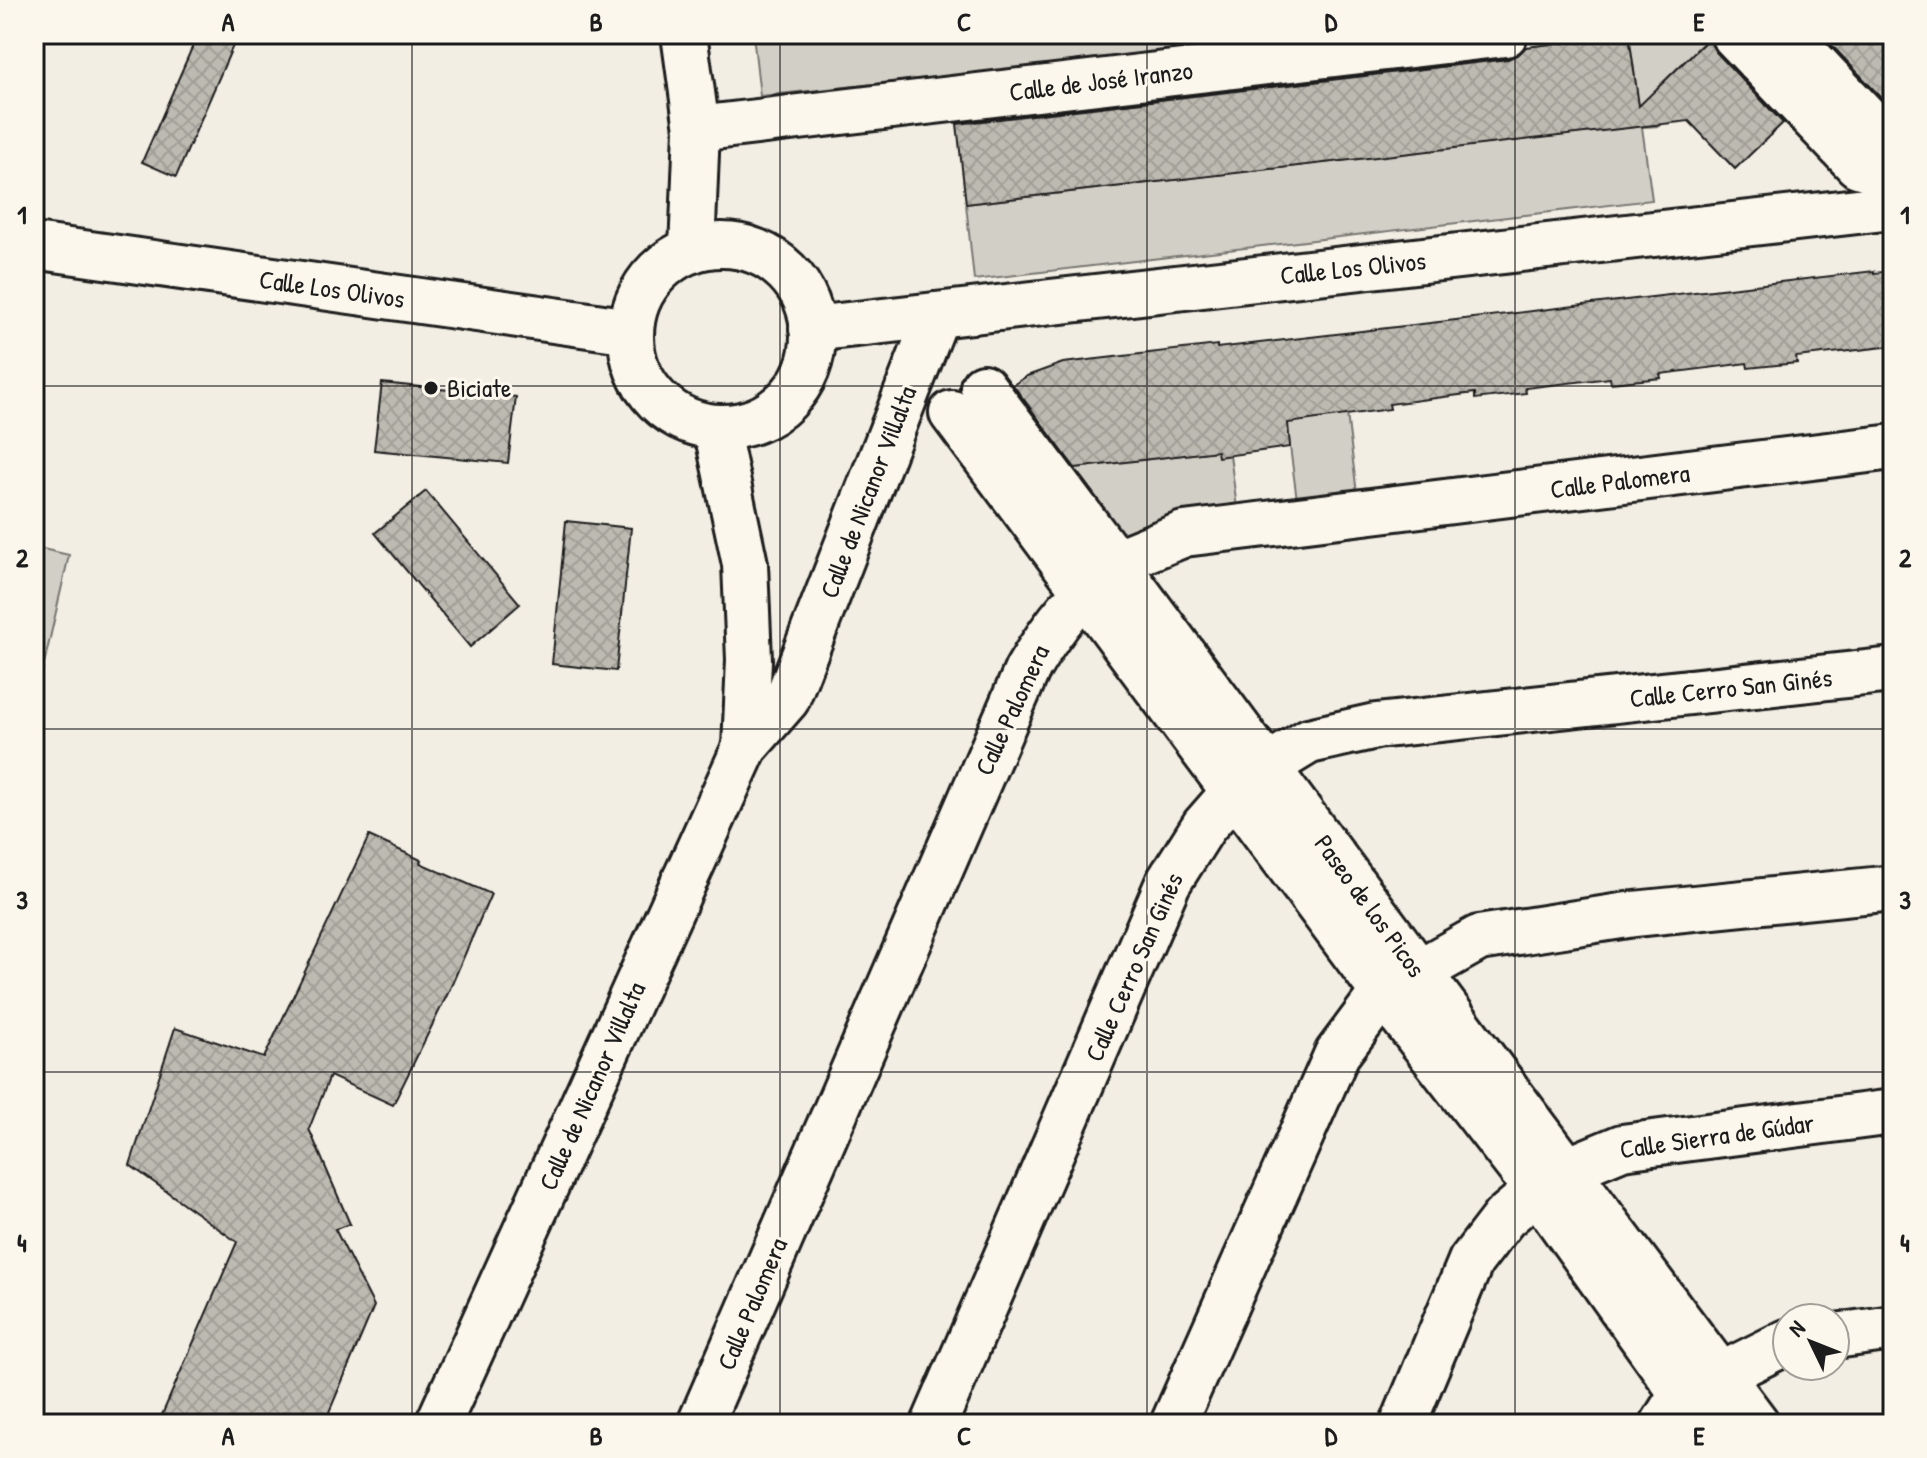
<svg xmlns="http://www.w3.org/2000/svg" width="1927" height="1458" font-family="'Patrick Hand',sans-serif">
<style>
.garden{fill:#d2cfc6;stroke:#777671;stroke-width:2}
.building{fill:url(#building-cross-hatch);stroke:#1c1c1c;stroke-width:2}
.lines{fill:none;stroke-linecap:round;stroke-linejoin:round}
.minor-casing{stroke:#1c1c1c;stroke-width:50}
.minor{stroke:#fbf7ec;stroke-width:44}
.grid{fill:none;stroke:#1c1c1c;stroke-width:2;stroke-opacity:0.55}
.poi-dot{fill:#1c1c1c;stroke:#fbf7ec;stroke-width:3}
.labels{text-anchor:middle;stroke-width:6;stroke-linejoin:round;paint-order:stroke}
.street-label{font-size:26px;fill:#1c1c1c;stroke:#fbf7ec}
.poi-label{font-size:26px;fill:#1c1c1c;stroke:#fbf7ec;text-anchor:start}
.neatline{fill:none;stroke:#1c1c1c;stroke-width:3}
.grid-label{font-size:26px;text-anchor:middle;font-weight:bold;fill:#1c1c1c}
</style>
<defs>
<pattern id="building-cross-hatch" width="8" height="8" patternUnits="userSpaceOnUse" patternTransform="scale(2)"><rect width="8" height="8" fill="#bdbab1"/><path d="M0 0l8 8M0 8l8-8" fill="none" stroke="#a29f98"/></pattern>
</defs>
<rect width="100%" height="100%" fill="#f2eee4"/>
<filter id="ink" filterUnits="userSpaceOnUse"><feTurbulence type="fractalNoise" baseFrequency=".0125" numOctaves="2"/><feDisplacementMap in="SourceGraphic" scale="16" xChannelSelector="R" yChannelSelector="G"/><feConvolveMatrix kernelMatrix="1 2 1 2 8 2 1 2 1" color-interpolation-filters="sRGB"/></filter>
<g filter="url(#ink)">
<g class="garden">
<path d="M753 34H1349L760 96Z"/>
<path d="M1699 34 1705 41 1657 88 1677 109 1660 126 1642 127 1652 200 974 280 966 204 1641 126 1629 35Z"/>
<path d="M1347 414 1358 501 1298 508 1286 416Z"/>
<path d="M1217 451 1230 455 1238 515 1116 540 1067 469Z"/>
<path d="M34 547 69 555 34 708Z"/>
</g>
<g class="building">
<path d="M198 34H238L176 177 142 162Z"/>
<path d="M1821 34H1893V110Z"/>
<path d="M1629 35 1639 106 1709 38 1715 51 1783 123 1735 169 1689 121 966 204 957 124 1508 59 1519 54 1526 47Z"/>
<path d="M1874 271V273L1893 271V346L1796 357 1797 363 1748 368 1747 363 1660 374 1661 378 1611 383 1610 378 1525 388 1526 393 1475 399V393L1389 404 1390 409 1288 423 1290 447 1218 457 1217 451 1075 468 1013 385 1027 376 1063 363 1217 345V348Z"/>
<path d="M382 383 516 397 508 463 374 450Z"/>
<path d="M426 491 520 604 470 647 375 533Z"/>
<path d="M566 521 631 528 616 671 552 664Z"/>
<path d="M369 836 421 860 420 863 491 894 449 991 393 1105 330 1076 309 1129 350 1224 335 1229 374 1306 324 1424H158L237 1242 130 1165 175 1028 264 1058Z"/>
</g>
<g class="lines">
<defs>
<g id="minor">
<path d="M684 34 697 129 692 250"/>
<path d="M1733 34 1858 165 1890 175 1891 144 1787 34"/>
<path d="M697 129 1505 34"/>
<circle cx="722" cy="336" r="91"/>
<path d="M34 246 631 331"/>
<path d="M812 329 1893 207"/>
<path d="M983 387C1130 580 1273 776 1418 971 1530 1123 1645 1272 1757 1424"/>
<path d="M952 413 1383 992 1537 1190 1704 1424"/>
<path d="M716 427 745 564 749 660 745 747"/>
<path d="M1835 1336 1893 1328"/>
<path d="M438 1424 745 747 787 699 937 315"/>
<path d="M700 1424 1027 670C1055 622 1080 592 1125 558L1184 534 1893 447"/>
<path d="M934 1424 1168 883 1204 826 1225 802 1268 766 1309 741 1376 726 1893 670"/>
<path d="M1173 1424 1337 1054 1383 992 1479 938 1634 914 1893 888"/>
<path d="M1403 1424 1471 1261 1504 1218 1537 1190 1569 1169 1622 1147 1893 1112"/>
<path d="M1663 1424 1681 1395 1787 1342"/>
</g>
</defs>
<use href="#minor" class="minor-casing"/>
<use href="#minor" class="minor"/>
</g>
</g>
<path class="grid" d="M412 34V1424M780 34V1424M1147 34V1424M1515 34V1424M34 386H1893M34 729H1893M34 1072H1893"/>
<circle class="poi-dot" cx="431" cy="388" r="8"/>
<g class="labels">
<g class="street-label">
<text transform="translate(1101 81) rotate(-7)" y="9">Calle de José Iranzo</text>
<text transform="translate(1353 268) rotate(-6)" y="9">Calle Los Olivos</text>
<text transform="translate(332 289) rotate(8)" y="9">Calle Los Olivos</text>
<text transform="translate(1620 481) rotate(-7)" y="9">Calle Palomera</text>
<text transform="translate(868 492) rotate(-69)" y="9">Calle de Nicanor Villalta</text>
<text transform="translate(1731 688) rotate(-6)" y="9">Calle Cerro San Ginés</text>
<text transform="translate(1012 710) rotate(-65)" y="9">Calle Palomera</text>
<text transform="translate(1370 906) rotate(54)" y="9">Paseo de los Picos</text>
<text transform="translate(1134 967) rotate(-66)" y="9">Calle Cerro San Ginés</text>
<text transform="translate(592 1086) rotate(-66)" y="9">Calle de Nicanor Villalta</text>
<text transform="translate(1717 1136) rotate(-8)" y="9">Calle Sierra de Gúdar</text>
<text transform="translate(752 1304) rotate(-67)" y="9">Calle Palomera</text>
</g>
<g class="poi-label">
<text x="447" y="397">Biciate</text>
</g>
</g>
<rect width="1927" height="1458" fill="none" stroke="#fbf7ec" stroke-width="88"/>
<g transform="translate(1811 1342) rotate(313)"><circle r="38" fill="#fbf7ec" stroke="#a29f99" stroke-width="2"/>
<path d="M0-6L14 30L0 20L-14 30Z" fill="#1c1c1c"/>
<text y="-12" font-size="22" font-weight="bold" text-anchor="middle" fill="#1c1c1c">N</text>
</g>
<rect x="44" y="44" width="1839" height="1370" class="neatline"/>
<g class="grid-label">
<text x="228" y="31">A</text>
<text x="596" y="31">B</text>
<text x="964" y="31">C</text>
<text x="1331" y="31">D</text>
<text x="1699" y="31">E</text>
<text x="22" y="224">1</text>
<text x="1905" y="224">1</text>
<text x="22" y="567">2</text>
<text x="1905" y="567">2</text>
<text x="22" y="909">3</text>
<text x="1905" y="909">3</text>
<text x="22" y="1252">4</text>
<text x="1905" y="1252">4</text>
<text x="228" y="1445">A</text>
<text x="596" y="1445">B</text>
<text x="964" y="1445">C</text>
<text x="1331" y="1445">D</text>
<text x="1699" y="1445">E</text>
</g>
</svg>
